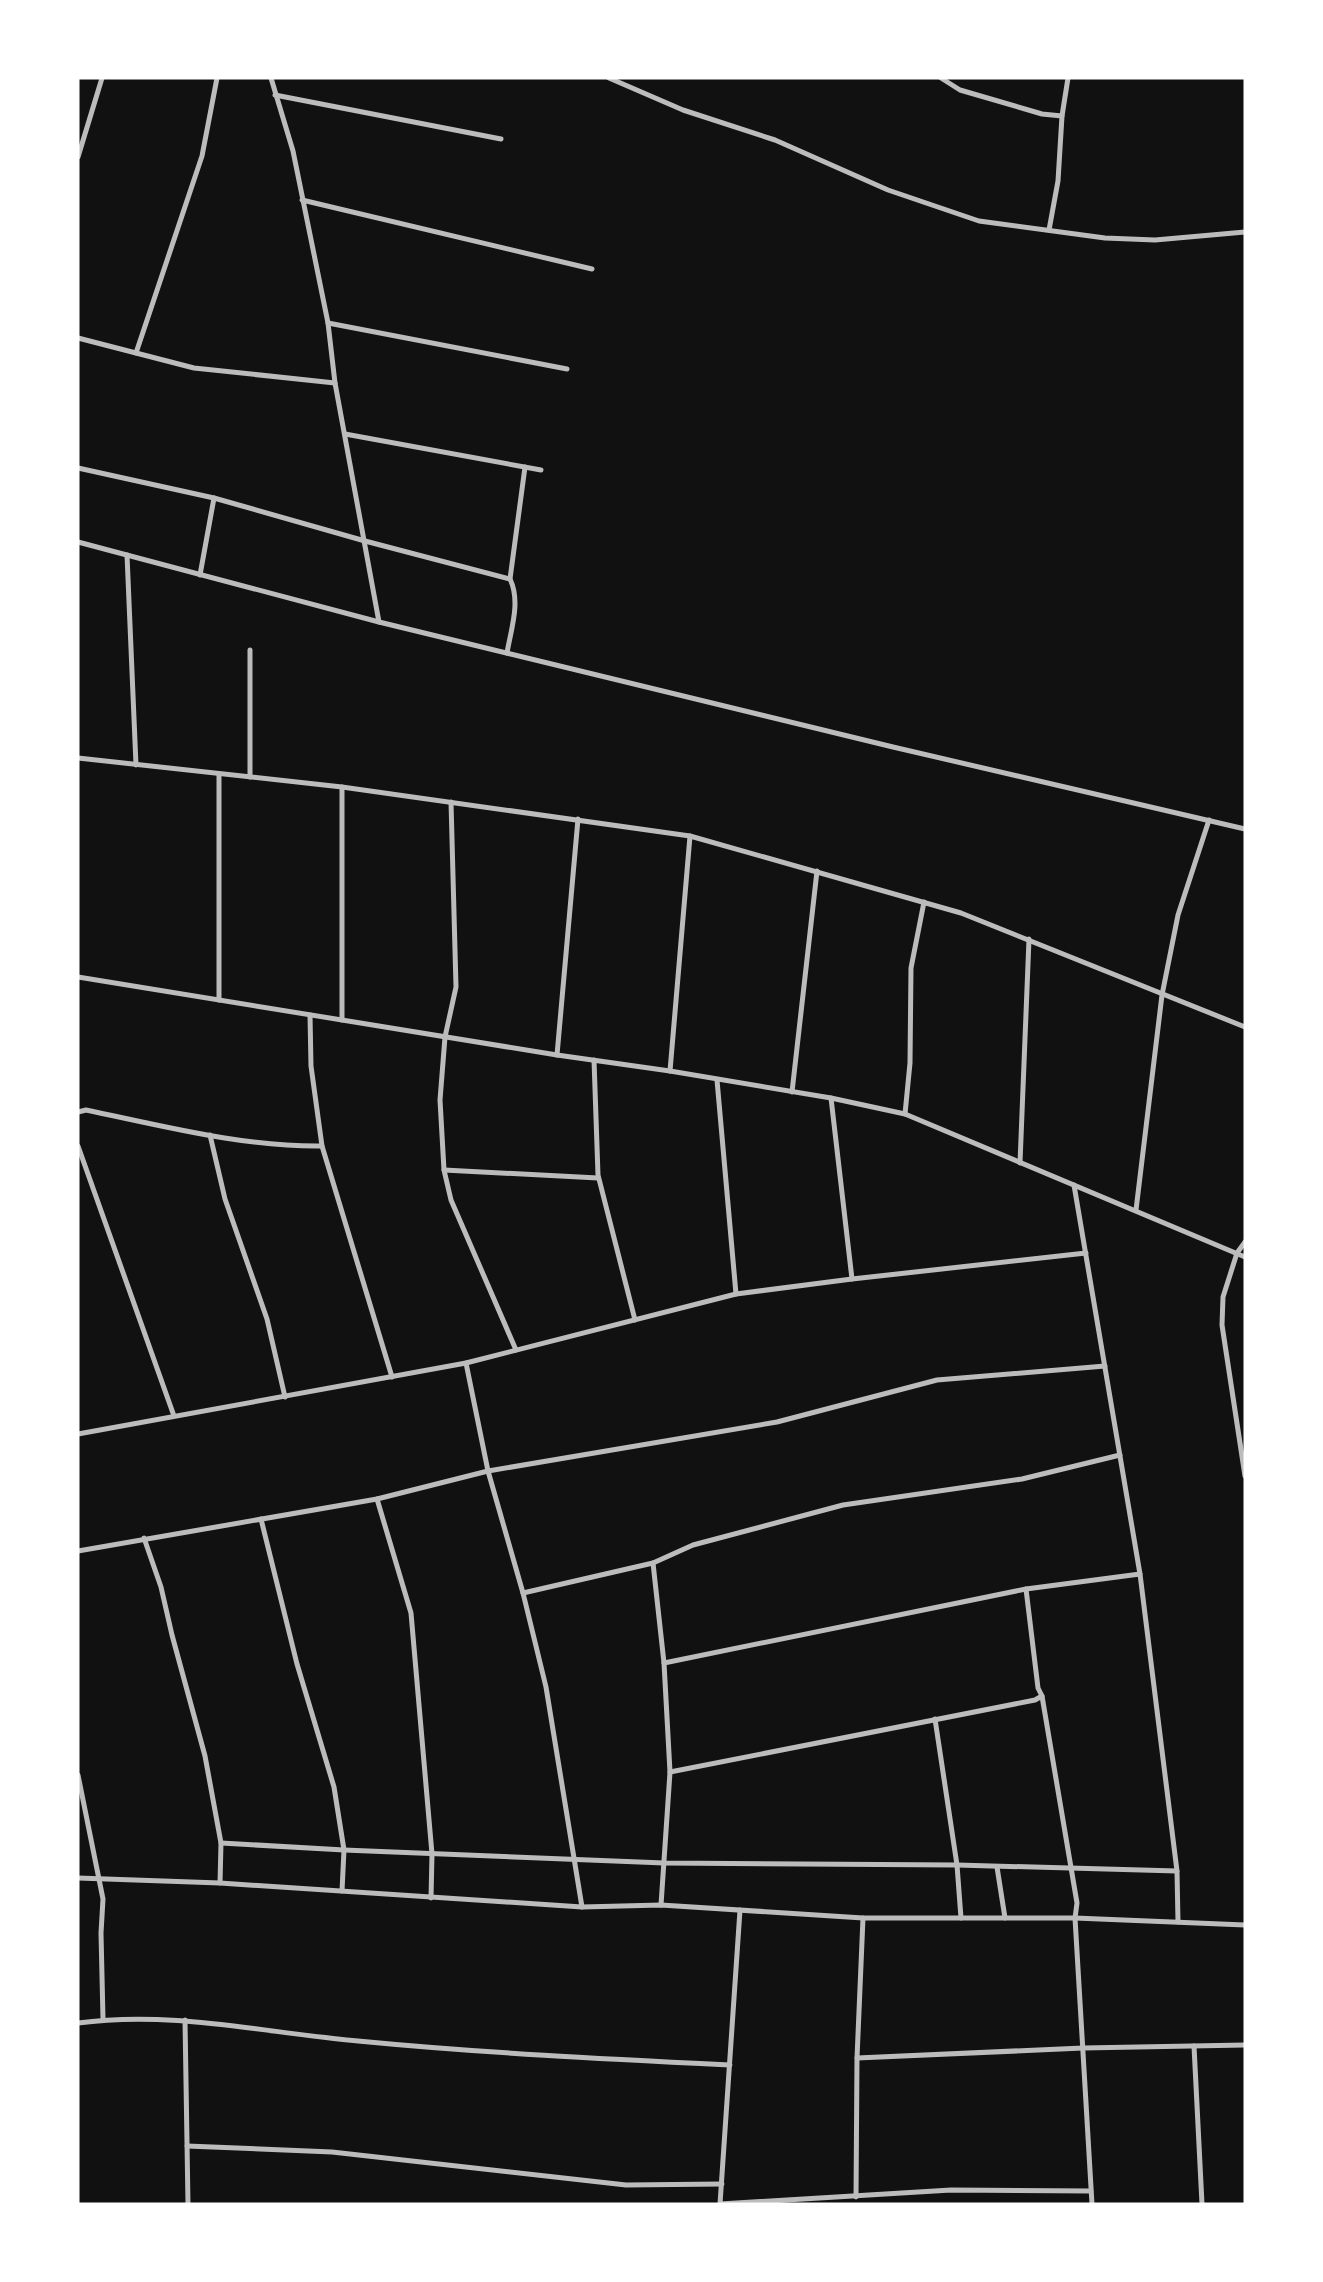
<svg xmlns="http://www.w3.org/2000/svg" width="1323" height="2282" font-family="Barlow,sans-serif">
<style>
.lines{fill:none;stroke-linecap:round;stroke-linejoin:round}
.minor{stroke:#bcbcbc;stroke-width:5}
</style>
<rect width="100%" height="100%" fill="#111"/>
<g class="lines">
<g class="minor">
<path d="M271 78 293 151 328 323 335 383 379 622"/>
<path d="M609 78 683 110 775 140 888 190 979 221 1105 238 1155 240 1245 232"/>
<path d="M941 78 960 90 1042 114 1062 116"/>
<path d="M275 95 501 139"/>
<path d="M78 157 102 78"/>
<path d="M302 200 592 269"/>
<path d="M1049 230 1058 181 1062 116 1068 78"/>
<path d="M328 323 567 369"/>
<path d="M78 338 194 368 335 383"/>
<path d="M136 353 202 156 217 78"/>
<path d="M345 434 541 470"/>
<path d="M78 468 214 498 200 575"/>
<path d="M214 498 365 541 510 579C521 602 511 629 507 653"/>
<path d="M78 542 379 622 893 747 1245 829"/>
<path d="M127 555 136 765"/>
<path d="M510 579 525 467"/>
<path d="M250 650V777"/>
<path d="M78 758 342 787 690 836 961 913 1245 1027"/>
<path d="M219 774V1000"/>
<path d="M451 802 456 987 445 1037 440 1100 444 1170 451 1200 516 1350"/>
<path d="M78 977 557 1055 670 1071 831 1098 905 1114 1245 1257"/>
<path d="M310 1015 311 1066 322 1146 392 1377"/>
<path d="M342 1020V787"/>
<path d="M557 1055 578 819"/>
<path d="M594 1060 598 1175 635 1320"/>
<path d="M670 1071 690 836"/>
<path d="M717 1080 736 1294"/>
<path d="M792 1092 817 871"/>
<path d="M831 1098 852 1279"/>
<path d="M78 1112 86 1110C163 1126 243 1147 322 1146"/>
<path d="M905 1114 910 1063 911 968 924 902"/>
<path d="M210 1135 225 1199 267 1319 285 1397"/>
<path d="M78 1146 174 1416"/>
<path d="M1020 1163 1029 939"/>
<path d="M444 1170 598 1178"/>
<path d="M1074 1185 1140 1574 1177 1871 1178 1922"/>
<path d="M1136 1210 1162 995 1178 915 1209 820"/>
<path d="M1245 1242 1237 1253 1223 1297 1222 1325 1245 1476"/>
<path d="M466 1363 488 1471 523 1593 546 1687 582 1907"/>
<path d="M78 1434 466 1363 736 1294 852 1279 1086 1253"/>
<path d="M377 1499 411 1613 432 1854 431 1898"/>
<path d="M261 1519 297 1664 334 1787 344 1850 342 1891"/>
<path d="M144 1538 161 1587 172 1635 205 1756 221 1843 220 1883"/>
<path d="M78 1551 377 1499 488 1471 777 1422 937 1380 1105 1366"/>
<path d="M653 1563 664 1663 670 1772 661 1905"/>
<path d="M523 1593 653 1563 693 1545 843 1505 1022 1479 1120 1455"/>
<path d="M664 1663 1026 1589 1140 1574"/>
<path d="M1042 1696 1077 1903 1075 1918 1092 2204"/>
<path d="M935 1719 957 1865 961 1918"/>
<path d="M670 1772 1035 1700 1042 1696 1038 1688 1026 1589"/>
<path d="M78 1775 103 1899 101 1933 103 2019"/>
<path d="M221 1843 344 1850 664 1863 957 1865 1177 1871"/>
<path d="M997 1867 1005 1918"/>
<path d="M78 1878 220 1883 582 1907 661 1905 863 1918H1075L1245 1925"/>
<path d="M740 1910 720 2204 951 2190 1091 2191"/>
<path d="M185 2020 188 2204"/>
<path d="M78 2023C172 2010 265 2033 358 2041 482 2053 606 2059 730 2065"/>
<path d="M1194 2046 1202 2204"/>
<path d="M857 2058 1083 2048 1245 2045"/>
<path d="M187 2146 332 2152 626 2185 722 2184"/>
<path d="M856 2197 857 2058 863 1918"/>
</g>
</g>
<rect width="1323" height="2282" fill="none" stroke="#ffffff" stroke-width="159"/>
</svg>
